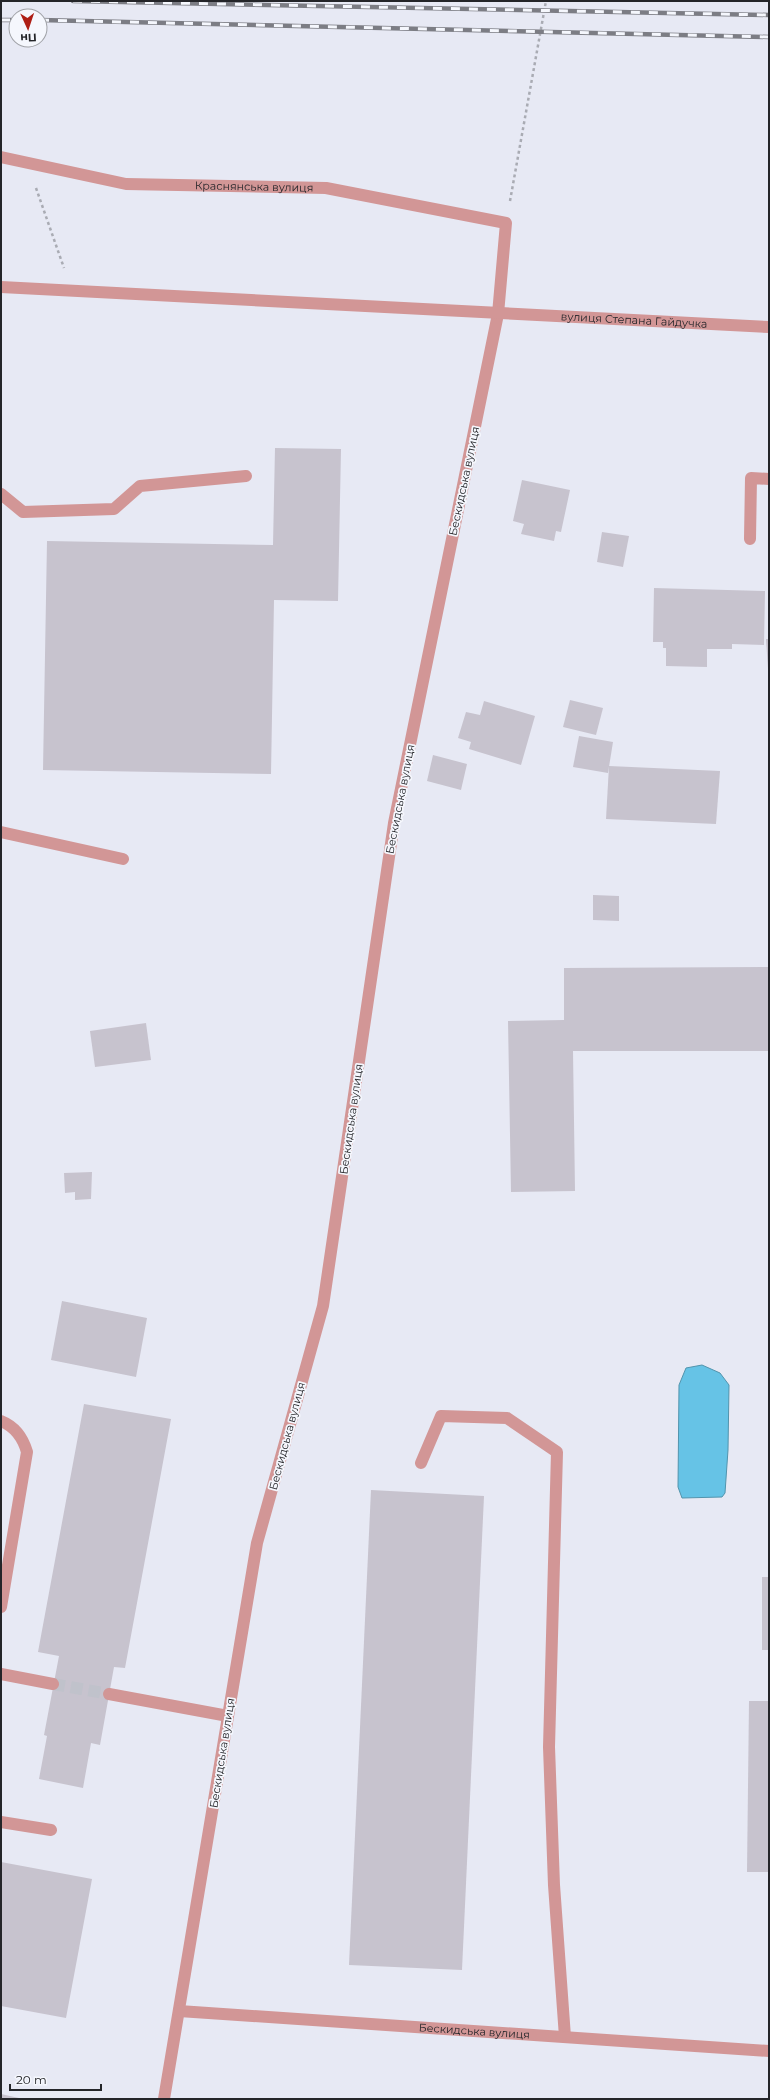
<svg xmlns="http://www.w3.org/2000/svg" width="770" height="2100" font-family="Montserrat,sans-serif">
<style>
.water{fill:#66c3e6;stroke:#5294ad}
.building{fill:#c7c3ce}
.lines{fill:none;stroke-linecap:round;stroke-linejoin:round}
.minor-tunnel{stroke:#c0c2cb;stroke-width:12;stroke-dasharray:12 6;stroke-linecap:butt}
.path{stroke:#a9abb3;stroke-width:2.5;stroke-dasharray:3 3;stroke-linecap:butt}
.minor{stroke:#d29696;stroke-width:12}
.rail-casing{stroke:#7c7d84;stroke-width:4.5}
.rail{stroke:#f5f7fd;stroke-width:3;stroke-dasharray:9;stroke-linecap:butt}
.labels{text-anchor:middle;stroke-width:3.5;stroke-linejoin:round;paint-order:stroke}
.street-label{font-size:11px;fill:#242529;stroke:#f5f7fd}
</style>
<rect width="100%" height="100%" fill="#e7e9f4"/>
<path class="water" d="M702 1365 720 1373 729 1385 728 1450 725 1493 722 1497 682 1498 678 1487 679 1385 686 1368Z"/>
<g class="building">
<path d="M275 448 341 449 338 601 274 600 271 774 43 770 47 541 273 545Z"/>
<path d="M522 480 570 490 561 532 556 531 554 541 521 534 524 524 513 521Z"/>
<path d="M602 532 629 536 623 567 597 562Z"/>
<path d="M654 588 765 591 764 645 732 644V649H707V667L666 666V648H663V642H653Z"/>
<path d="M766 639H769V669H768Z"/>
<path d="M570 700 603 708 596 735 563 727Z"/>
<path d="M484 701 535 716 521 765 469 749 471 742 458 738 466 712 480 715Z"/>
<path d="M579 736 613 742 608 773 573 767Z"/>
<path d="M433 755 467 764 461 790 427 781Z"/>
<path d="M609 766 720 771 716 824 606 819Z"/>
<path d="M593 895 619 896V921L593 920Z"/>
<path d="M769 967V1051H573L575 1191 511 1192 508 1021 564 1020V968Z"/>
<path d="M146 1023 151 1060 95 1067 90 1031Z"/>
<path d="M92 1172 91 1199 75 1200V1192L65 1193 64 1173Z"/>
<path d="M62 1301 147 1318 136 1377 51 1360Z"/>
<path d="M84 1404 171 1419 125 1668 114 1667 100 1745 91 1743 83 1788 39 1779 47 1736 44 1735 59 1656 38 1652Z"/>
<path d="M371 1490 484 1496 462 1970 349 1965Z"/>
<rect x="762" y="1577" width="7" height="73"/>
<path d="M749 1701H769V1872H747Z"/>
<path d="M1 1862 92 1879 66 2018 1 2006Z"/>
<path d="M1 2094 19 2098V2099H1Z"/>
</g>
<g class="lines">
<path class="minor-tunnel" d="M53 1684 109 1694"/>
<g class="path">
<path d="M36 188 64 268"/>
<path d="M510 201 546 1"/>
</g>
<g class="minor">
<path id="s1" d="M1 157 126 184 326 188 506 223 498 314 394 823 323 1306 257 1543 164 2099"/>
<path id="s2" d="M1 287 769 327"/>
<path d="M1 494 23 512 114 509 140 486 246 476"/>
<path d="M750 539 751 478 769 479"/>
<path d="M1 832 123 859"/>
<path d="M1 1421C16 1427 23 1438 27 1452L1 1607"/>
<path d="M421 1463 441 1416 507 1418 557 1452 549 1747 554 1885 565 2037"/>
<path d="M1 1674 53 1684"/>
<path d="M109 1694 228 1716"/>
<path d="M1 1822 51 1830"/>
<path id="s3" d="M179 2011 769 2051"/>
</g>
<defs>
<g id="rail">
<path d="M73 1 769 15"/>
<path d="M1 20H16"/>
<path d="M40 20 769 37"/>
</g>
</defs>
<use href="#rail" class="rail-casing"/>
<use href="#rail" class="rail"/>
</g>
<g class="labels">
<g class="street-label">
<text dy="4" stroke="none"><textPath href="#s1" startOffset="256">Краснянська вулиця</textPath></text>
<text dy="4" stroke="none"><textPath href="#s2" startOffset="634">вулиця Степана Гайдучка</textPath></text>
<text transform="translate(464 481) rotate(-78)" y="4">Бескидська вулиця</text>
<text transform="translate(400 799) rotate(-79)" y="4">Бескидська вулиця</text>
<text transform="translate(351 1119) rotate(-82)" y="4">Бескидська вулиця</text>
<text transform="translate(287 1436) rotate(-75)" y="4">Бескидська вулиця</text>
<text transform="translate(222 1753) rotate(-81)" y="4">Бескидська вулиця</text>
<text dy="4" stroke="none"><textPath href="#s3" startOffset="296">Бескидська вулиця</textPath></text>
</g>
</g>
<rect width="770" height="2100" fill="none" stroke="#242529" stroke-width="4"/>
<g transform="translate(28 28) rotate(177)"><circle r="19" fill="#f5f7fd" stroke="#a1a3a8"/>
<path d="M0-3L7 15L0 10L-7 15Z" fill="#ae1e15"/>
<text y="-6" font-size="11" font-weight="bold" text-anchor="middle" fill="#242529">Пн</text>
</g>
<path d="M10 2084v6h91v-6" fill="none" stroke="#242529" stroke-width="2"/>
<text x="16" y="2084" font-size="12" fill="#242529" stroke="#f5f7fd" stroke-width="3" paint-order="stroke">20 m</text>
</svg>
